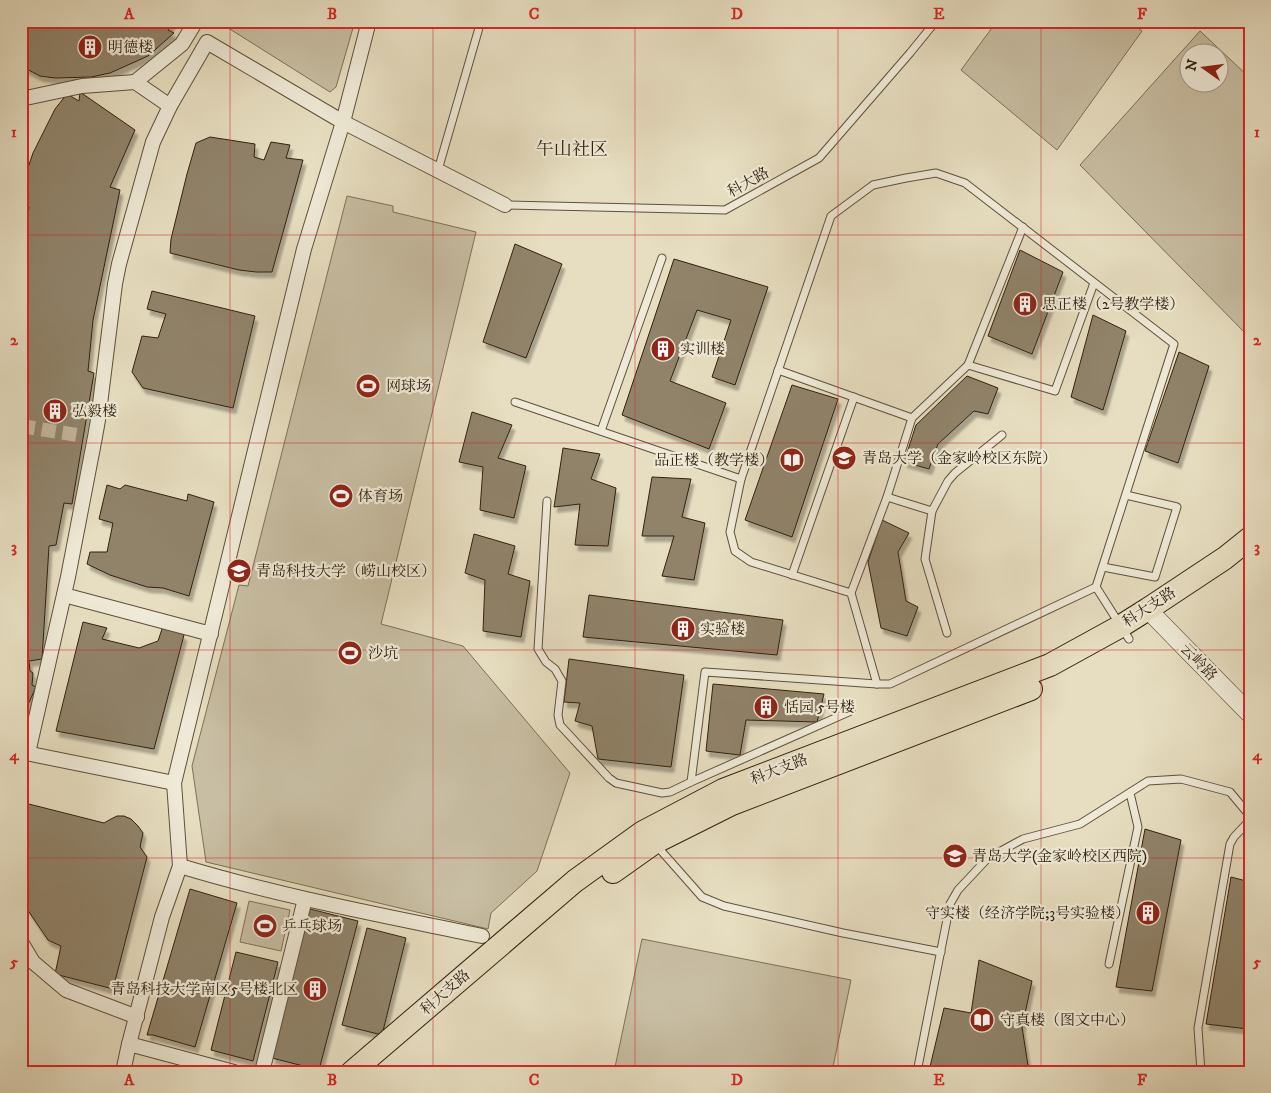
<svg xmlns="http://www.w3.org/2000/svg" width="1271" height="1093" font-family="'IM FELL DW Pica','Noto Serif SC',serif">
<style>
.green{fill:#c8bea3;stroke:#7d7058;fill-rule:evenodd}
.building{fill:#90836b;stroke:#32210e;filter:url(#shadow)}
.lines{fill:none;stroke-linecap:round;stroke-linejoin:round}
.minor-tunnel{stroke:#c3b89d;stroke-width:14;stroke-dasharray:14 7;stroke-linecap:butt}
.service-casing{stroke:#5f503b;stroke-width:9}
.minor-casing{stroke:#5f503b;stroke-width:16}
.tertiary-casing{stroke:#5f503b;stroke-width:19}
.primary-casing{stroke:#32210e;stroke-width:24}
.service{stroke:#efead7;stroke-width:7}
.minor{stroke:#efead7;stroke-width:14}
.tertiary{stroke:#efead7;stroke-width:18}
.primary{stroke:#e7dec1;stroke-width:22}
.grid{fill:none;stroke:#d62828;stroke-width:1;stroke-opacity:0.55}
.labels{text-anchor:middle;stroke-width:4.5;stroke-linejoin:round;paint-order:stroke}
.poi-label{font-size:15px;fill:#32210e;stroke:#efead7;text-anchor:start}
.street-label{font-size:15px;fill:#32210e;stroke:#efead7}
.quarter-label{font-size:18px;fill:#32210e;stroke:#efead7}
.neatline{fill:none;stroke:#d62828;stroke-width:2}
.grid-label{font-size:16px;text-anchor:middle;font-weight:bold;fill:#d62828}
</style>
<defs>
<filter id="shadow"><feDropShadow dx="3" dy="5.5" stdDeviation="1" flood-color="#0004"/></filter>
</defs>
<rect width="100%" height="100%" fill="#e7dec1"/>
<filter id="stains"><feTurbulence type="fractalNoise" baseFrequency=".004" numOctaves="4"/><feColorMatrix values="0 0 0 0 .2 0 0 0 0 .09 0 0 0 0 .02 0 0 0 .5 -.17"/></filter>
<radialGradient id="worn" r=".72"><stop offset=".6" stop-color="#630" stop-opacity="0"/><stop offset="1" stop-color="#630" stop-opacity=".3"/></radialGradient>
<g class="green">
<path d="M217 21H355L336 87 330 92Z"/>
<path d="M997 21H1128L1142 31 1057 150 961 70Z"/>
<path d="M1200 31 1250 78V338L1080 165ZM1188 52H1218V82H1188Z"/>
<path d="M347 196 393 206V212L476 232 381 624 463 646 570 773 537 871 491 913 488 929 206 862 192 766 239 585 248 586Z"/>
<path d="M249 901 290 910 281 951 240 942Z"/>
<path d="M642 939 851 980 832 1072H614Z"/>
</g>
<g class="building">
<path d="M21 21H49L65 25 89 26 106 21H173L168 30 174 33 148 56 110 73 91 77 55 78 40 76 21 66Z"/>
<path d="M80 92 135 130 110 187 120 190 93 320 88 371 94 373 72 504 64 503 56 545 49 546 42 659 29 661 30 671 33 673 32 685 36 687 26 709 21 711V386L28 354 21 352V258L29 207 21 203V188L33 153 55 109 67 94 79 101Z"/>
<path d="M210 137 255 144 254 157 264 160 271 142 290 145 286 158 303 160 272 272H256L239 270 170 253 171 239 187 174 196 143Z"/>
<path d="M515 244 562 264 526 358 483 342Z"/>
<path d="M1020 250 1063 272 1032 354 988 336Z"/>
<path d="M674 259 768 287 735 385 712 377 731 320 697 310 670 381 726 403 709 449 622 415Z"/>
<path d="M152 291 255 316 233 408 143 388 132 372 142 336 158 338 166 314 147 309Z"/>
<path d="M1093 315 1126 331 1103 410 1071 397Z"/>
<path d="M1179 352 1209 366 1178 463 1145 451Z"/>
<path d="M967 376 998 388 988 414 974 411 938 444 929 469 904 462 916 425Z"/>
<path d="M792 385 838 399 792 537 745 520Z"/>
<path d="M472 412 512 425 498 458 526 466 514 518 480 510 483 467 459 462Z"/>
<path d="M563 448 600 454 591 479 616 488 608 546 575 545 580 504 554 507Z"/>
<path d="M652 477 691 479 682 517 705 523 694 580 662 576 674 536H642Z"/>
<path d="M107 485 120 489 125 485 187 501 188 494 214 502 189 596 163 588 147 587 110 575 87 564 90 552H107L113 523 99 519Z"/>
<path d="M882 520 909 533 898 552 906 601 918 607 907 636 881 628 868 562Z"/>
<path d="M474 534 515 546 508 574 530 581 521 637 483 631 485 580 465 573Z"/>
<path d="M589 595 783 620 777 655 583 637Z"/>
<path d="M83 622 107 628 102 639 139 648 158 641 163 626 184 635 154 749 56 731Z"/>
<path d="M569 659 684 675 671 767 598 759 592 726 575 721 580 703 564 702Z"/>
<path d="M713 684 824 694 817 722 746 720 740 755 706 751Z"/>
<path d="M21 802 104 823 111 819 117 816H124L131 819 138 826 143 833 140 847 147 857 113 989 55 974 61 946 48 940 21 900Z"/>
<path d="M1145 829 1181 840 1152 991 1116 987Z"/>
<path d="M1231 877 1250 882V1021L1248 1029 1206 1024Z"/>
<path d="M190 889 237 903 195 1047 153 1035H147Z"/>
<path d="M310 909 358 921 319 1070 272 1058Z"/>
<path d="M367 928 406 938 382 1035 342 1025Z"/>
<path d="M236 952 278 962 253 1061 211 1050Z"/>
<path d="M979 960 1032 981 1022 1027 1029 1072 929 1071 944 1008 971 1013Z"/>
</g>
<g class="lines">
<path class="minor-tunnel" d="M21 426 83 436"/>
<defs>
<g id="service">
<path d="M438 170 481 21"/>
<path d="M505 205 725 210 819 158 910 53 936 21"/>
<path d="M968 365 1055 391 1094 283"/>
<path d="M778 370 912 418"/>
<path d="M515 402 741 479"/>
<path d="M601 431 662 258"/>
<path d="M887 497 932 511 925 559 947 633"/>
<path d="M547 501 538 649 546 662 555 669 562 681 558 715 560 725 609 778 616 783 662 793 670 792 691 782"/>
<path d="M932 511 948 481 955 473 1002 435"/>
<path d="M1103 567 1155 577 1177 507 1126 495"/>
<path d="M792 575 854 397"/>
<path d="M851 593 887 497 912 418 968 365 1023 227"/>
<path d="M877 684 851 593 751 562 735 551 730 532 741 479 831 216 873 185 906 178 936 173 965 183 1174 344 1096 587"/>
<path d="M851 711 691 782 705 672 877 684H890L1096 587 1129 639"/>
<path d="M656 845 702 897 724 906 843 933 941 952"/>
<path d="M1109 964 1138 827 1130 793"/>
<path d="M917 1072 950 904 958 890 988 858 1023 839 1080 824 1148 781 1181 779 1230 792 1250 816"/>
<path d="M1201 1072 1198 1028 1230 844 1234 837 1250 820"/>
</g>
<g id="minor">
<path d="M135 82 182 44 196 21"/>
<path d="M21 99 82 86 135 82 170 106"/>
<path d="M64 595 211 634"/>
<path d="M21 752 174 783"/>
<path d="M28 753 68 577 95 437 98 420 115 284 119 264 153 142 170 106 207 42 343 122 505 205"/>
<path d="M180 866C279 896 381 915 482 936"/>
<path d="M21 942 33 962 66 990 137 1017"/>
<path d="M129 1044 234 1072"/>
<path d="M123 1072 129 1044 162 917 180 866 174 783 304 249 343 122 369 21"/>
<path d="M262 1072 305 899"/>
</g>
<path id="tertiary" d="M1148 609 1158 620 1250 714"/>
<g id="primary">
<path d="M613 872 654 843 732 804 1031 689"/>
<path d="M352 1072 575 881 643 832 723 790 1050 665 1121 626 1148 609 1225 558 1250 538"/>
</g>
</defs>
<use href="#service" class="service-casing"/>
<use href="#minor" class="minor-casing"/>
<use href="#tertiary" class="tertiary-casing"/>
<use href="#primary" class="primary-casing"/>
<use href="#service" class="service"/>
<use href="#minor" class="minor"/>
<use href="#tertiary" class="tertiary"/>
<use href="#primary" class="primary"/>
</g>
<path class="grid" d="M230 21V1072M433 21V1072M635 21V1072M838 21V1072M1041 21V1072M21 235H1250M21 443H1250M21 650H1250M21 858H1250"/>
<defs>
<symbol id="building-disc" viewBox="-11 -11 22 22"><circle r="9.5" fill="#8f2418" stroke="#efead7"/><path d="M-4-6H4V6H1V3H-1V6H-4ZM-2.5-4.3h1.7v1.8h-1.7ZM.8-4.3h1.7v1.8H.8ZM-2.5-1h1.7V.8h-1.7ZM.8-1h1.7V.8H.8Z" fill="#fff"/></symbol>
<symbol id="stadium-disc" viewBox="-11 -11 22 22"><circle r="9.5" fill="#8f2418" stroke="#efead7"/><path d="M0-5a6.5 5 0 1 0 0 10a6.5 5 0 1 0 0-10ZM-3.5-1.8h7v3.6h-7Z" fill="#fff"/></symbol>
<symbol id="university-disc" viewBox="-11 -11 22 22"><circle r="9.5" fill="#8f2418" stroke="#efead7"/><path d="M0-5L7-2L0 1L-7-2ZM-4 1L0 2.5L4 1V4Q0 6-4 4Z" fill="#fff"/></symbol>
<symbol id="library-disc" viewBox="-11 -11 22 22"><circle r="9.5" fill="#8f2418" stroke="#efead7"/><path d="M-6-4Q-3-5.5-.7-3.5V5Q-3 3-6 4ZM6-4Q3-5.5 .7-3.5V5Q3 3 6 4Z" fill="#fff"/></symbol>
</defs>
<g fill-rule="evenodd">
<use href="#building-disc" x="76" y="33" width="28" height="28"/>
<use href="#building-disc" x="1011" y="290" width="28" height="28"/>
<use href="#building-disc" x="649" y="335" width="28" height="28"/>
<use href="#stadium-disc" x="354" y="372" width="28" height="28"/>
<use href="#building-disc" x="41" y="397" width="28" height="28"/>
<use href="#university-disc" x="830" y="444" width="28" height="28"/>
<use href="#library-disc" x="778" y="446" width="28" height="28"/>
<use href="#stadium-disc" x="327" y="482" width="28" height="28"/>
<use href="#university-disc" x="225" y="557" width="28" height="28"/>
<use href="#building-disc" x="669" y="615" width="28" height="28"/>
<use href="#stadium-disc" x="336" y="639" width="28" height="28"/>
<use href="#building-disc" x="752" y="693" width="28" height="28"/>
<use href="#university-disc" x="941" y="842" width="28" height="28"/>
<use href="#building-disc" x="1134" y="899" width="28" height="28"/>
<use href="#stadium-disc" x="251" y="912" width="28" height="28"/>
<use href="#building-disc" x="301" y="975" width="28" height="28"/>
<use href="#library-disc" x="968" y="1006" width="28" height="28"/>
</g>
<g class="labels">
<g class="poi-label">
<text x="108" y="52">明德楼</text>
<text x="1042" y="309">思正楼（2号教学楼）</text>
<text x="680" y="354">实训楼</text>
<text x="386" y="391">网球场</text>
<text x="72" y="416">弘毅楼</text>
<text x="862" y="463">青岛大学（金家岭校区东院）</text>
<text x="774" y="465" text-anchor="end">品正楼（教学楼）</text>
<text x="358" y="501">体育场</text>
<text x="256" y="576">青岛科技大学（崂山校区）</text>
<text x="700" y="634">实验楼</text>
<text x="368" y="658">沙坑</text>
<text x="784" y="712">恬园 5号楼</text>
<text x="972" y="861">青岛大学(金家岭校区西院)</text>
<text x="1130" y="918" text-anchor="end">守实楼（经济学院;3号实验楼）</text>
<text x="282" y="931">乒乓球场</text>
<text x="298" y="994" text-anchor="end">青岛科技大学南区5号楼北区</text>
<text x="1000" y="1025">守真楼（图文中心）</text>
</g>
<g class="street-label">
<text transform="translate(748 182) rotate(-29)" y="5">科大路</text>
<text transform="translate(1149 607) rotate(-33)" y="5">科大支路</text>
<text transform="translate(1199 662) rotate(46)" y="5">云岭路</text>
<text transform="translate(779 769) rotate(-21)" y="5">科大支路</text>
<text transform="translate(445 992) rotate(-41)" y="5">科大支路</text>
</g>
<g class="quarter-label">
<text x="572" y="155">午山社区</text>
</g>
</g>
<rect width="1271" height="1093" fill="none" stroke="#e7dec1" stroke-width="55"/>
<g transform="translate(1204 68) rotate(284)"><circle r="24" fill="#efead7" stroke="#a39a87"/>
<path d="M0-4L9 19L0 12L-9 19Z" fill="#8f2418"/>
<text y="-8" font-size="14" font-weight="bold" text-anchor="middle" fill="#32210e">N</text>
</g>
<rect x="28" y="28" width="1216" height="1038" class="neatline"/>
<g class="grid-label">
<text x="129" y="19">A</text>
<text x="332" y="19">B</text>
<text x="534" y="19">C</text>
<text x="737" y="19">D</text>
<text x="939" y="19">E</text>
<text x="1142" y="19">F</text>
<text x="14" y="137">1</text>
<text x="1257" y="137">1</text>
<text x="14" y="345">2</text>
<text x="1257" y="345">2</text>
<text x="14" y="552">3</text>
<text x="1257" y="552">3</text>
<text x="14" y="760">4</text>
<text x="1257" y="760">4</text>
<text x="14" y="967">5</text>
<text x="1257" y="967">5</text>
<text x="129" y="1085">A</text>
<text x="332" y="1085">B</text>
<text x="534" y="1085">C</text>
<text x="737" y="1085">D</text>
<text x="939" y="1085">E</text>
<text x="1142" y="1085">F</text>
</g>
<rect width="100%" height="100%" filter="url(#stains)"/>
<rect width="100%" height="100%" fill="url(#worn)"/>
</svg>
